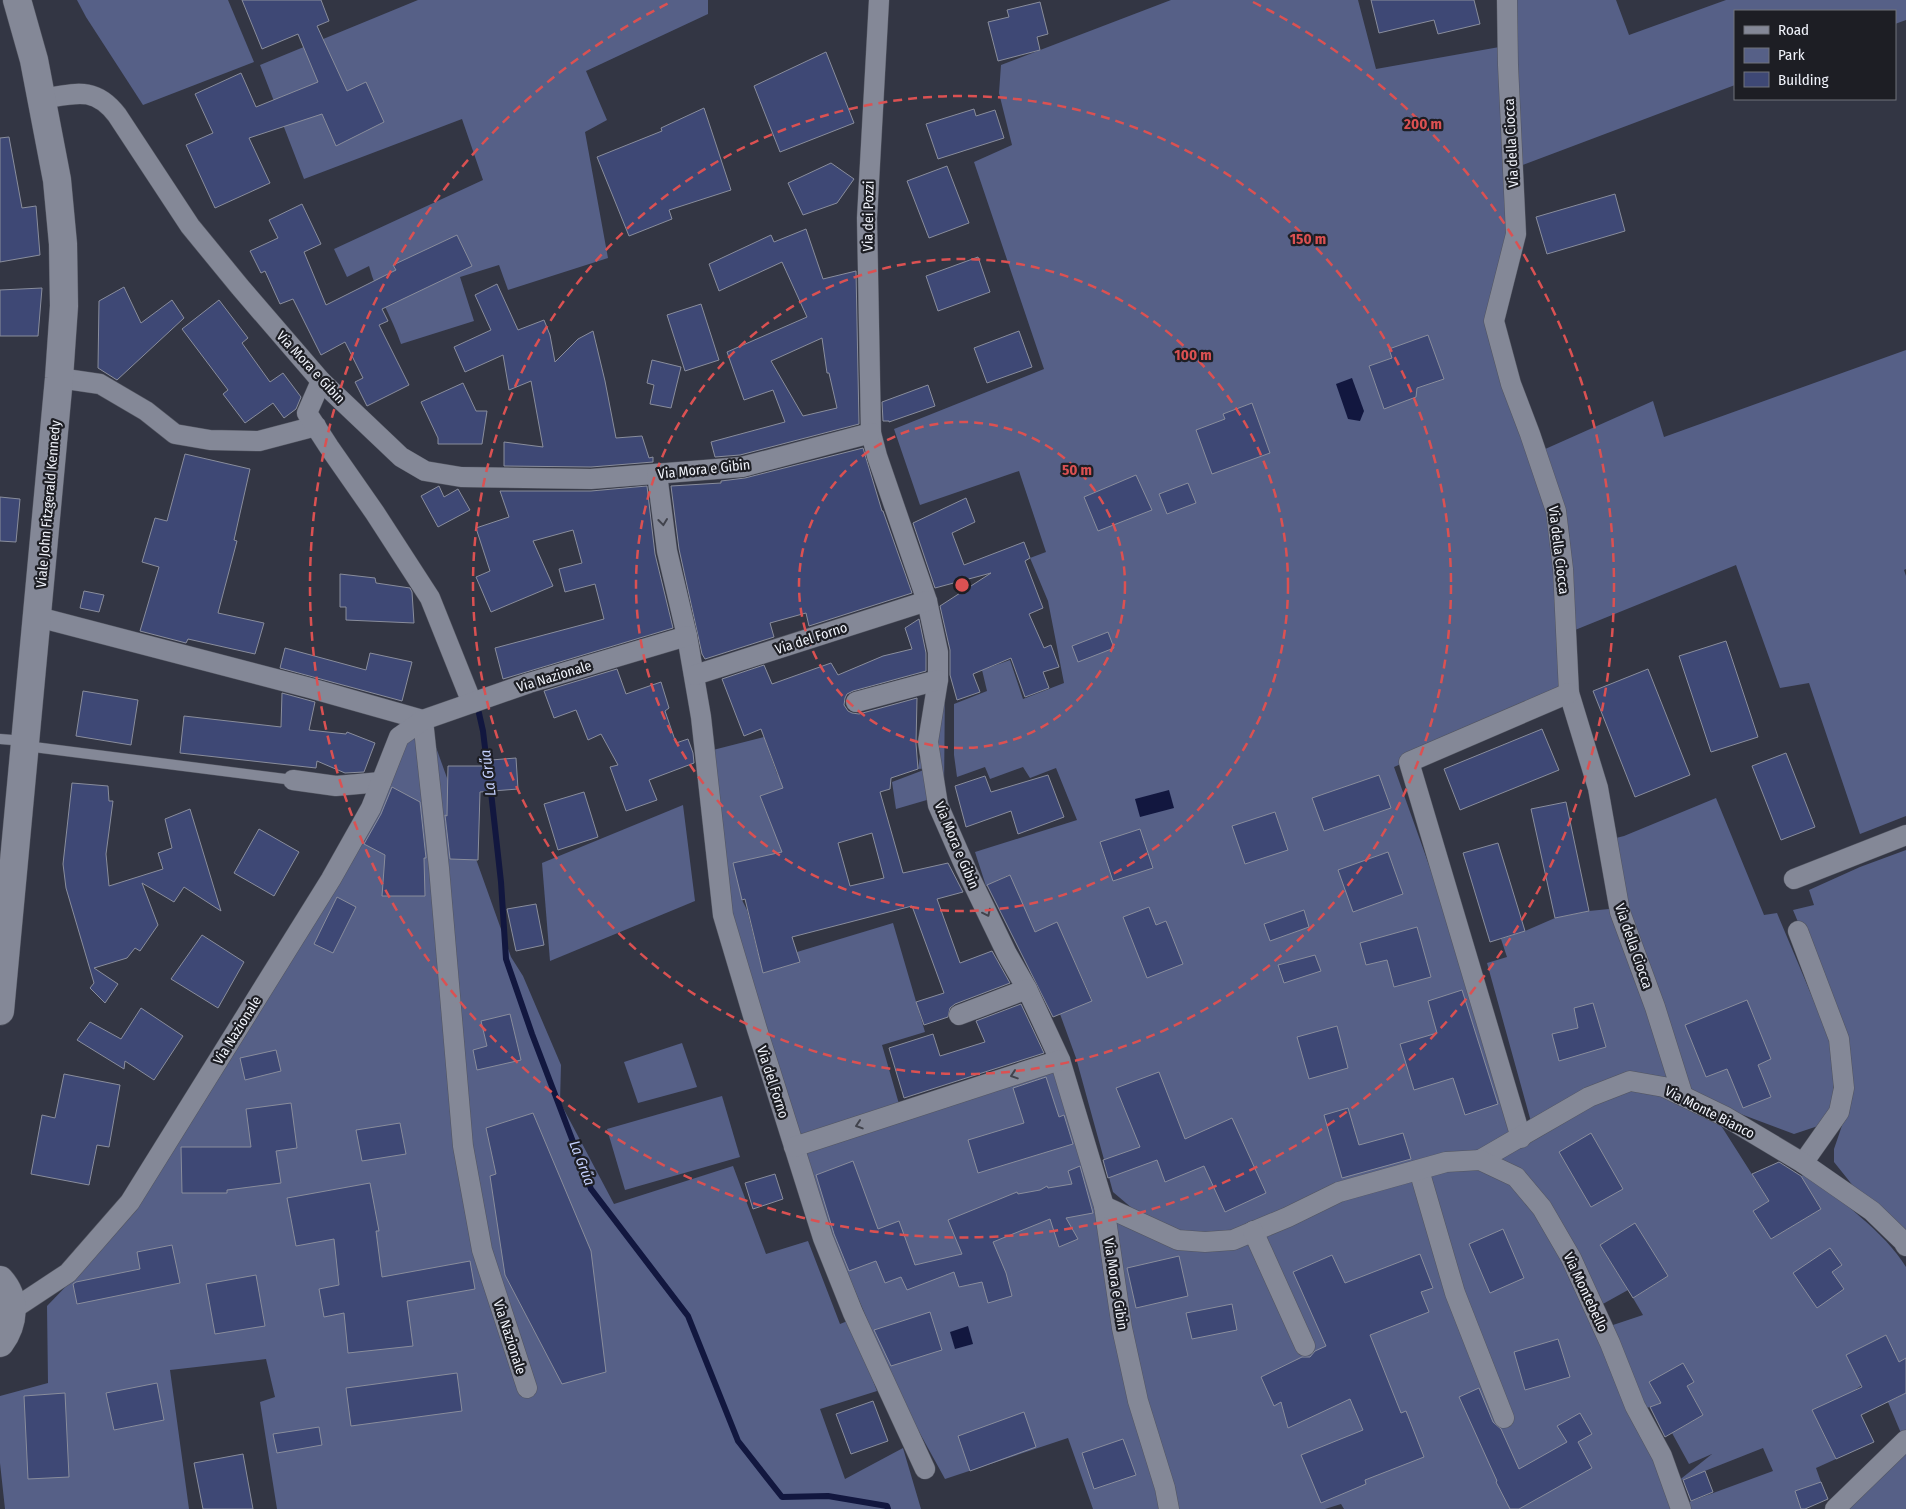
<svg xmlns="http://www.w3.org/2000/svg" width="1906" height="1509" font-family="'Fira Sans Condensed',sans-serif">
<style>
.green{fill:#566087}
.water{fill:#12173f}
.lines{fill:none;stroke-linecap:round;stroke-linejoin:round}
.stream{stroke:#12173f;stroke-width:6}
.building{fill:#3e4875;stroke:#898d9c;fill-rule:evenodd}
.lane-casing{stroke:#525560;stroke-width:11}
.street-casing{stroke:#525560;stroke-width:21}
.secondary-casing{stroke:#525560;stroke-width:29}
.lane{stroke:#848897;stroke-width:10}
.street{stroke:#848897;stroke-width:20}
.secondary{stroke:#848897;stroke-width:28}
.oneway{stroke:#41434c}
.ring{fill:none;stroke:#db5152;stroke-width:2.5;stroke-dasharray:9 6}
.labels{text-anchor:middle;stroke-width:4.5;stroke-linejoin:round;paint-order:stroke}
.street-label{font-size:14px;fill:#f0f3fb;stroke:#1d1e24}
.water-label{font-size:15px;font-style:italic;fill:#c5d1fe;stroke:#1d1e24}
.centre{fill:#db5152;stroke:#1d1e24;stroke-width:2.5}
.ring-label{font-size:15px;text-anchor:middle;font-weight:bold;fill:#db5152;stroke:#1d1e24;stroke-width:4.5;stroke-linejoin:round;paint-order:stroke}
</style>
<rect width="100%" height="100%" fill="#333644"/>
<g class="green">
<path d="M77 0H228L254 62 143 105 86 17Z"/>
<path d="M418 0H708V14L586 71 607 120 585 132 608 258 508 290 499 265 460 277 474 321 401 344C392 317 376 293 369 266L347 277 334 249 483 180 462 119 304 179 260 65Z"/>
<path d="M1171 0H1358L1376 69 1505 46 1512 234 1491 321 1555 538 1566 692 1394 767 1525 1134 1473 1154 1419 1164 1338 1182 1288 1214 1198 1242 1146 1220 1113 1192 1076 1058 1060 1014 1092 1000 1057 923 1035 932 1009 875 986 886 975 852 1077 820 1056 768 1030 778 1023 767 990 779 985 767 957 777 954 755V704L987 691 982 670 1010 660 1023 699 1064 683 1048 601 1030 558 1046 552 1019 471 920 505 894 429 1044 369 974 162 1012 145 999 93 1001 65Z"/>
<path d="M1515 0H1616L1629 35 1726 0H1906V20L1895 24V11H1735V85L1520 166Z"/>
<path d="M1906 350V569L1904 570 1906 576V816L1860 834 1809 683 1780 688 1736 565 1575 630 1543 450 1653 401 1664 437Z"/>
<path d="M945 680 944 795 896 809 892 782 929 768 918 769 932 681Z"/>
<path d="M427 722 511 957 523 976 561 1065 560 1102 614 1204 733 1166 766 1254 808 1241 840 1324 850 1320 877 1391 820 1409 845 1479 903 1448 921 1509H277L260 1402 275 1397 266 1359 170 1370 189 1509H5L0 1463V1396L48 1383 47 1306 102 1249 239 1045 403 739 420 727 484 1250Z"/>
<path d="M764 737 777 774 785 788 760 796 771 824 808 839 742 900 747 910 763 973 799 962 797 952 893 923 925 1032 882 1045 899 1104 797 1141 728 914 713 750Z"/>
<path d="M1716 798 1764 915 1777 913 1832 1044 1834 1102 1818 1126 1794 1134 1722 1107 1683 1096 1608 840 1624 836Z"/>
<path d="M683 805 695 901 550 961 542 863Z"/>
<path d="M1906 850V1239L1854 1187 1834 1162V1149L1850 1102 1840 1023 1793 910 1814 905 1809 890 1860 867Z"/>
<path d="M1609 909 1681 1093 1631 1079 1533 1129 1487 963 1507 957 1501 939 1525 931 1555 918 1589 911Z"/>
<path d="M682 1043 697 1087 638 1103 624 1062Z"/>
<path d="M1069 1063 1163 1509H1093L1068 1438 945 1479 884 1368 872 1331 847 1272 799 1149Z"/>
<path d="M1631 1085 1664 1092 1720 1124 1769 1201 1753 1211 1771 1239 1821 1209 1800 1176 1808 1174C1839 1200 1885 1232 1906 1267V1358L1899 1362 1886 1335 1847 1355 1862 1385 1851 1393 1812 1410 1836 1459 1816 1468 1821 1482 1795 1491 1801 1509H1688L1686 1503 1773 1471 1763 1448 1677 1482 1712 1454 1689 1464 1672 1433 1703 1415 1687 1386 1694 1382 1683 1364 1649 1382 1661 1403 1644 1409 1607 1327 1643 1315 1633 1298 1668 1276 1635 1224 1600 1245 1628 1290 1601 1305 1578 1259 1485 1157Z"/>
<path d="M722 1096 740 1157 625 1190 607 1129Z"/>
<path d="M1501 1169 1541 1217 1676 1509H1344L1341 1504 1325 1509H1176L1143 1387 1132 1332 1112 1201 1169 1238 1258 1234 1419 1171 1492 1376 1425 1170Z"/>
<path d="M1906 1393V1436L1903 1438 1888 1402Z"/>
<path d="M1906 1450V1509H1846Z"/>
</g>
<g class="water">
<path d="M1352 378 1364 411 1360 421 1348 419 1336 384Z"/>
<path d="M1169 790 1174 808 1140 817 1135 799Z"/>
<path d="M968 1326 973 1344 955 1349 950 1332Z"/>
</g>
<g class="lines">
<g class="stream">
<path d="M478 709 483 731 488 773"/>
<path d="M490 783 501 882 506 959 532 1034 591 1189 688 1316 738 1441 782 1497 828 1496 887 1506 888 1509"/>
</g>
</g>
<g class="building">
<path d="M242 0H321L329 21 317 26 347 91 366 82 384 122 336 146 322 114 249 138 270 183 215 208 186 145 213 133 195 94 241 73 256 107 318 82 298 34 262 49Z"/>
<path d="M1371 0H1474L1480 24 1438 34 1434 20 1379 33Z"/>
<path d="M1040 2 1048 34 1037 37 1040 50 998 61 988 22 1009 17 1007 10Z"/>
<path d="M826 52 854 123 780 152 754 86Z"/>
<path d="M704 108 731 190 669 210 672 219 629 236 597 157 662 131 661 128Z"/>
<path d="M974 109 976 116 995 110 1004 138 938 159 926 124Z"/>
<path d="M9 137 22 208 36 206 40 255 0 262V138Z"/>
<path d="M831 163 854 179 837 203 803 215 788 183Z"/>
<path d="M947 166 969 223 929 238 907 181Z"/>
<path d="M1615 194 1625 231 1547 254 1536 217Z"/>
<path d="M302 204 321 244 304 252 326 305 396 270 393 265 457 235 472 266 382 309 388 321 379 325 409 385 367 406 355 382 363 378 345 342 321 355 293 299 280 304 265 271 261 273 250 251 278 238 269 220Z"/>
<path d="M806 229 823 279 856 271 859 424 740 455 715 457 711 442 785 422 773 390 744 400 727 352 807 317 782 262 719 291 709 264 771 235 774 242ZM822 338 827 373H829L837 408 803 416 771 361Z"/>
<path d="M978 257 990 292 938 311 926 276Z"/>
<path d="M497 284 518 330 544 320 550 335 555 362 578 339 593 331 605 381 616 438 642 436 649 458 653 457V462L591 467 504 466V442L543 447 531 381 509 390 503 355 465 372 454 347 491 330 475 295Z"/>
<path d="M124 287 141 323 172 300 184 318 117 380 98 368 99 301Z"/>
<path d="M42 288 38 336H0V290Z"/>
<path d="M219 300 248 338 242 343 270 382 283 373 301 397 296 409 284 418 273 403 245 423 223 394 228 390 182 329Z"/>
<path d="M701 304 719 360 685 371 667 315Z"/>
<path d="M1019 331 1032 367 987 383 974 348Z"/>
<path d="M1428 335 1444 379 1417 388 1416 397 1384 409 1369 366 1392 358 1389 349Z"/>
<path d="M652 360 681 367 671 408 650 404 654 385 647 383Z"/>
<path d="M463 383 476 411H487L482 444H438V438L421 402Z"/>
<path d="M928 385 935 406 889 422V421H883L882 402Z"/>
<path d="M1252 403 1270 453 1212 474 1196 430 1225 419 1223 414Z"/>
<path d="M863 448 882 511H883L912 593 809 626 806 613 770 623 774 637 705 659 702 654 679 549 671 486 721 483V481L745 478Z"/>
<path d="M185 454 250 469 234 540 237 541 218 613 264 623 255 654 188 639 186 643 140 631 159 567 142 562 155 518 167 521Z"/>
<path d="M1136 475 1152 510 1098 531 1084 497Z"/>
<path d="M1188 483 1196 503 1167 514 1159 494Z"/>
<path d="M439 486 444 497 458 489 470 510 438 527 421 496Z"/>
<path d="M647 486 655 554 673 628 503 679 495 648 604 619 595 584 565 592 559 569 582 563 573 530 533 541 553 586 491 612 476 577 490 571 476 528 509 517 500 491H591Z"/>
<path d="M0 497 20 499 16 542 0 541Z"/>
<path d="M966 498 975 522 952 533 964 565 1024 542 1030 558 1025 561 1043 608 1029 614 1044 648 1051 645 1059 667 1043 672 1049 688 1025 697 1011 658 973 674 980 692 957 700 950 675V650L940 606 991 573 935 588 913 523Z"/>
<path d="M340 574 375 578 376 583 410 588 412 592 414 623 346 620V607H340Z"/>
<path d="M84 591 104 595 99 612 80 608Z"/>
<path d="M919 619 926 653V671L853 691 847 694 845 698 844 705 848 711 852 713 859 714 917 698 916 744 918 769 891 778 890 789 880 792 903 873 948 863 963 892 937 899 960 963 992 951 1010 983 955 1004 950 1008 948 1017 924 1025 916 1002 944 993 912 906 792 937 800 962 763 973 745 899 742 900 733 863 782 852 760 796 783 788 761 729 744 736 722 679 764 665 772 684 831 663 838 675 883 656 912 649 905 628ZM872 833 884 878 850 886 838 843Z"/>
<path d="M1108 632 1114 648 1078 662 1072 646Z"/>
<path d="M1726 641 1758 737 1711 752 1679 656Z"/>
<path d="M285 648 366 670 370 653 412 662 402 701 280 668Z"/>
<path d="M617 669 626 694 661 682 669 708 665 711 676 743 688 739 693 753 694 763 649 780 657 800 626 811 610 767 618 765 601 734 588 740 576 710 554 718 544 691Z"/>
<path d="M1648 669 1690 775 1635 797 1593 691Z"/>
<path d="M83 691 138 700 131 745 76 736Z"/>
<path d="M282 693 315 702 309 730 346 734 347 732 375 743 364 772 345 773 317 761 316 768 180 753 184 716 281 727Z"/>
<path d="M1542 729 1559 770 1460 810 1444 769Z"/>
<path d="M1786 753 1815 827 1781 840 1752 766Z"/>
<path d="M516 758 518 789 480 792 478 860 450 859 445 815 447 816 448 766H492L491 760Z"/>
<path d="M1048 775 1064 817 1018 834 1011 811 966 827 955 786 985 776 991 792Z"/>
<path d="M1379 775 1391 808 1324 831 1312 798Z"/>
<path d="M72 783 108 786 109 801H113L106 854 109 886 163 869 158 853 172 848 165 819 190 809 221 911 184 887 174 902 142 883 158 925 140 951 135 948 127 958 94 968 118 984 105 1003 90 988 94 983 66 888 63 864Z"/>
<path d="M392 787 420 802 426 858H424L425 896H382L385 855 364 844 381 814Z"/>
<path d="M584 792 598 837 558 850 544 804Z"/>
<path d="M1566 802 1589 911 1555 918 1531 809Z"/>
<path d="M1275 812 1288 850 1245 864 1232 826Z"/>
<path d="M259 829 299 852 274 896 234 873Z"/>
<path d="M1140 829 1153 868 1113 881 1100 842Z"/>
<path d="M1498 843 1525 931 1490 942 1463 853Z"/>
<path d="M1388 852 1403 894 1353 912 1338 870Z"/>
<path d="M1010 875 1035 932 1057 922 1092 1001 1053 1017 987 885Z"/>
<path d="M337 897 356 907 333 953 314 944Z"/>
<path d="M536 904 544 945 516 951 507 909Z"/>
<path d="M1149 907 1156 925 1166 921 1183 964 1147 978 1123 917Z"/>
<path d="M1304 910 1309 927 1270 941 1264 924Z"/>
<path d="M1417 927 1431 977 1394 987 1387 960 1366 965 1360 943Z"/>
<path d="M202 935 244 962 218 1008 171 979Z"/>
<path d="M1315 955 1321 971 1284 983 1278 965Z"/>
<path d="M1462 990 1498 1104 1465 1115 1453 1078 1414 1090 1400 1044 1437 1033 1428 1001Z"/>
<path d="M1747 1000 1771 1059 1758 1065 1771 1097 1743 1108 1727 1069 1706 1077 1685 1025Z"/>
<path d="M1593 1003 1606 1047 1559 1061 1552 1034 1578 1028 1574 1008Z"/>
<path d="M1021 1004 1044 1053 904 1098 889 1048 933 1034 940 1056 985 1042 976 1021Z"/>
<path d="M141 1008 183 1036 154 1080 125 1061 124 1069 77 1040 90 1022 121 1039Z"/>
<path d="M510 1014 521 1060 477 1070 473 1050 487 1046 481 1021Z"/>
<path d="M1337 1026 1348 1068 1309 1079 1297 1037Z"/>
<path d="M276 1050 281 1071 245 1080 240 1058Z"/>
<path d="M1159 1072 1185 1139 1232 1118 1266 1193 1225 1212 1204 1166 1165 1182 1157 1160 1108 1178 1103 1160 1140 1147 1116 1088Z"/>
<path d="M64 1074 120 1085 109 1147 97 1145 89 1185 31 1174 42 1115 55 1118Z"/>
<path d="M1046 1077 1059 1117 1064 1115 1073 1144 978 1173 968 1140 1024 1123 1013 1088Z"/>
<path d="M291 1103 297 1148 276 1151 281 1183 227 1190V1193H182L181 1147H251L246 1109Z"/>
<path d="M1348 1108 1359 1145 1403 1133 1411 1159 1342 1178 1324 1115Z"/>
<path d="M533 1113 591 1251 606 1372 562 1384 505 1275 490 1176 496 1174 486 1128Z"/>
<path d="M400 1123 406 1154 362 1161 356 1130Z"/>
<path d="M1591 1133 1623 1189 1591 1207 1559 1152Z"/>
<path d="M853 1161 878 1229 899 1221 915 1265 962 1254 948 1220 1017 1192 1018 1194 1040 1190 1047 1186 1048 1188 1072 1184 1068 1171 1080 1166 1093 1213 1066 1218 1078 1239 1059 1247 1050 1219 993 1242 1006 1273 1012 1296 988 1303 982 1282 959 1287 954 1272 907 1290 901 1277 885 1283 876 1261 849 1271 834 1234 816 1175Z"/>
<path d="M1779 1162 1801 1176 1821 1209 1771 1239 1753 1211 1769 1201 1752 1174Z"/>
<path d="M775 1174 783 1199 753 1209 745 1183Z"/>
<path d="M370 1183 379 1231H376L382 1277 470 1261 475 1289 407 1301 413 1346 348 1353 344 1313 324 1317 319 1289 339 1285 334 1239 296 1246 287 1198Z"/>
<path d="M1635 1223 1668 1276 1633 1298 1600 1245Z"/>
<path d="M1503 1229 1524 1278 1490 1293 1469 1244Z"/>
<path d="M172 1245 180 1283 77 1304 73 1284 76 1282 140 1269 137 1252Z"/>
<path d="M1830 1248 1842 1265 1832 1272 1844 1289 1817 1308 1793 1273Z"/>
<path d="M1420 1254 1433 1288 1421 1292 1429 1312 1370 1335 1401 1413 1406 1411 1424 1457 1365 1480 1366 1484 1321 1503 1301 1455 1363 1430 1350 1399 1288 1428 1281 1402 1274 1406 1261 1377 1302 1357H1310L1315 1351 1326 1346 1293 1272 1332 1255 1345 1283Z"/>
<path d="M1179 1256 1188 1296 1136 1308 1127 1268Z"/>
<path d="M256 1275 265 1326 215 1334 206 1284Z"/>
<path d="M1232 1304 1237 1330 1192 1339 1186 1313Z"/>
<path d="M930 1312 942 1350 891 1366 874 1330Z"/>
<path d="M1886 1335 1899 1362 1906 1358V1393L1861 1415 1874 1442 1836 1459 1812 1410 1862 1387 1846 1355Z"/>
<path d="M1558 1339 1570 1377 1525 1390 1514 1352Z"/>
<path d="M1683 1363 1694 1382 1687 1386 1703 1415 1665 1437 1650 1407 1661 1403 1649 1382Z"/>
<path d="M457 1373 462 1411 351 1426 346 1388Z"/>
<path d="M157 1383 164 1420 114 1430 106 1393Z"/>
<path d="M1479 1388 1493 1422 1501 1429 1519 1469 1567 1442 1557 1426 1580 1413 1592 1434 1578 1442 1592 1468 1519 1509H1510L1496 1482 1497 1481 1459 1397Z"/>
<path d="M65 1393 69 1477 28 1479 24 1396Z"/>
<path d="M873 1401 888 1441 851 1454 836 1414Z"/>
<path d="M1024 1412 1036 1447 970 1471 958 1436Z"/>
<path d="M319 1427 322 1445 277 1453 273 1434Z"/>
<path d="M1123 1439 1136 1475 1094 1489 1082 1453Z"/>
<path d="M243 1454 253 1509H203L194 1463Z"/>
<path d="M1705 1471 1713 1492 1691 1501 1683 1480Z"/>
<path d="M1821 1482 1828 1499 1805 1509H1801L1795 1491Z"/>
</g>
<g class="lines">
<defs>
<g id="lane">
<path d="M0 739 25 741"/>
<path d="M26 746 293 780"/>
</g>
<g id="street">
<path d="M879 0 867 218 871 433 877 456 927 601 938 652V680L928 742 938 805 966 869 1007 954 1027 989 1060 1060 1104 1206 1122 1328 1138 1401 1165 1488 1169 1509"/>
<path d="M1507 0 1508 65 1516 234 1494 321 1511 384 1530 434 1556 511 1563 569 1569 693 1598 788 1620 912 1655 1007 1683 1096"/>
<path d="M41 99C74 94 94 85 117 115L190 226 240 287 321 381 401 457 425 471 461 477 591 479 742 467 871 433"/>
<path d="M59 378 100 384 146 411 175 434 210 440 259 441 316 426"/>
<path d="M321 381 307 413 329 447 375 513 430 598 472 703"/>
<path d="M657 474 667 551 687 636 701 717 723 915 757 1029 823 1238 853 1313 925 1469"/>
<path d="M38 617 310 688 423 720 439 868 463 1146 482 1250 527 1388"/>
<path d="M695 675 927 601"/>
<path d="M856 702 938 680"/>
<path d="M293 780 336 786 381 782"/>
<path d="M1794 879 1906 835"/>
<path d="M1798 931 1839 1039 1844 1088 1839 1112 1803 1163"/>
<path d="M959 1015 1027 989"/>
<path d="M1521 1138 1409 762 1569 693"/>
<path d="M794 1147 1060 1060"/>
<path d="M1480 1160 1589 1097 1630 1081 1664 1087 1726 1117 1803 1163 1872 1211 1903 1241 1906 1246"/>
<path d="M1419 1170 1455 1293 1504 1418"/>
<path d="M1104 1206 1178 1240 1205 1242 1233 1240 1288 1217 1339 1192 1446 1162 1480 1160 1516 1177 1542 1208 1571 1258 1610 1343 1635 1406 1662 1456 1681 1509"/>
<path d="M1253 1231 1305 1346"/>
<path d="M12 1310 68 1273 130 1202 331 879 371 808 399 737 423 720 529 683 687 636"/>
<path d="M1835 1509 1906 1440"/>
</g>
<g id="secondary">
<path d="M0 1011 59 378 64 306 63 244 57 180 34 60 17 0"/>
<path d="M0 1280C17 1299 14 1324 0 1343"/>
</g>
</defs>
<use href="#lane" class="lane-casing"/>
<use href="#street" class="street-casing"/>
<use href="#secondary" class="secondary-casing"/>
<use href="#lane" class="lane"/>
<use href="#street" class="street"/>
<use href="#secondary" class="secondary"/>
</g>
<defs><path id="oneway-chevron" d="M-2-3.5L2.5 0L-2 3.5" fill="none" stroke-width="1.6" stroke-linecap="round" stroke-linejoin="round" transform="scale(1.25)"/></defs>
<g class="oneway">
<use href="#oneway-chevron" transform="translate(663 522) rotate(83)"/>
<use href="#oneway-chevron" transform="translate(987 913) rotate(64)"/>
<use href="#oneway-chevron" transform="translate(1014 1075) rotate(162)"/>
<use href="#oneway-chevron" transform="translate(859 1125) rotate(162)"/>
</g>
<g class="ring">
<circle cx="962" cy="585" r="163"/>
<circle cx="962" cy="585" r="326"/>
<circle cx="962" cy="585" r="489"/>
<path d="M1253 2A652 652 0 1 1 671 2"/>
</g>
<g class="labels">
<g class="street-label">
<text transform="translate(1511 143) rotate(-93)" y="5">Via della Ciocca</text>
<text transform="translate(868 216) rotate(-89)" y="5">Via dei Pozzi</text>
<text transform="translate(311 367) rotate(47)" y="5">Via Mora e Gibin</text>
<text transform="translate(704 469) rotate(-6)" y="5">Via Mora e Gibin</text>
<text transform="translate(48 504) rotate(-85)" y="5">Viale John Fitzgerald Kennedy</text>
<text transform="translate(1559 550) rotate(83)" y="5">Via della Ciocca</text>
<text transform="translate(811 638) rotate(-18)" y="5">Via del Forno</text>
<text transform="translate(554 676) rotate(-17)" y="5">Via Nazionale</text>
<text transform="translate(957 845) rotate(67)" y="5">Via Mora e Gibin</text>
<text transform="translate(1634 946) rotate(71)" y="5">Via della Ciocca</text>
<text transform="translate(237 1030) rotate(-58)" y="5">Via Nazionale</text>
<text transform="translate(773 1082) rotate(72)" y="5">Via del Forno</text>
<text transform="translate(1710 1112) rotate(27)" y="5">Via Monte Bianco</text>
<text transform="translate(1116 1284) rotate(81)" y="5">Via Mora e Gibin</text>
<text transform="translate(1586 1292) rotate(65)" y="5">Via Montebello</text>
<text transform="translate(510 1337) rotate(72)" y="5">Via Nazionale</text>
</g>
<g class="water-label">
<text transform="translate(488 773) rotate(-97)" y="5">La Grűa</text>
<text transform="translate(582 1163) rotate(69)" y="5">La Grűa</text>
</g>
</g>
<circle cx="962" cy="585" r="8" class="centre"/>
<g class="ring-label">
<text x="1423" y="129">200 m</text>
<text x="1308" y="244">150 m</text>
<text x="1193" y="360">100 m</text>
<text x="1077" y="475">50 m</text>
</g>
<rect x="1734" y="10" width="162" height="90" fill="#1d1e24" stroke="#71737a"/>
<rect x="1744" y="26" width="25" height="8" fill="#848897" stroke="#71737a"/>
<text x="1778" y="35" font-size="15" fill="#f0f3fb">Road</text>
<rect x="1744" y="48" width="25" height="15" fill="#566087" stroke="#71737a"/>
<text x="1778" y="60" font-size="15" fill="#f0f3fb">Park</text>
<rect x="1744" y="72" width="25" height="15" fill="#3e4875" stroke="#71737a"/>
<text x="1778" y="85" font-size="15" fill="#f0f3fb">Building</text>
</svg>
